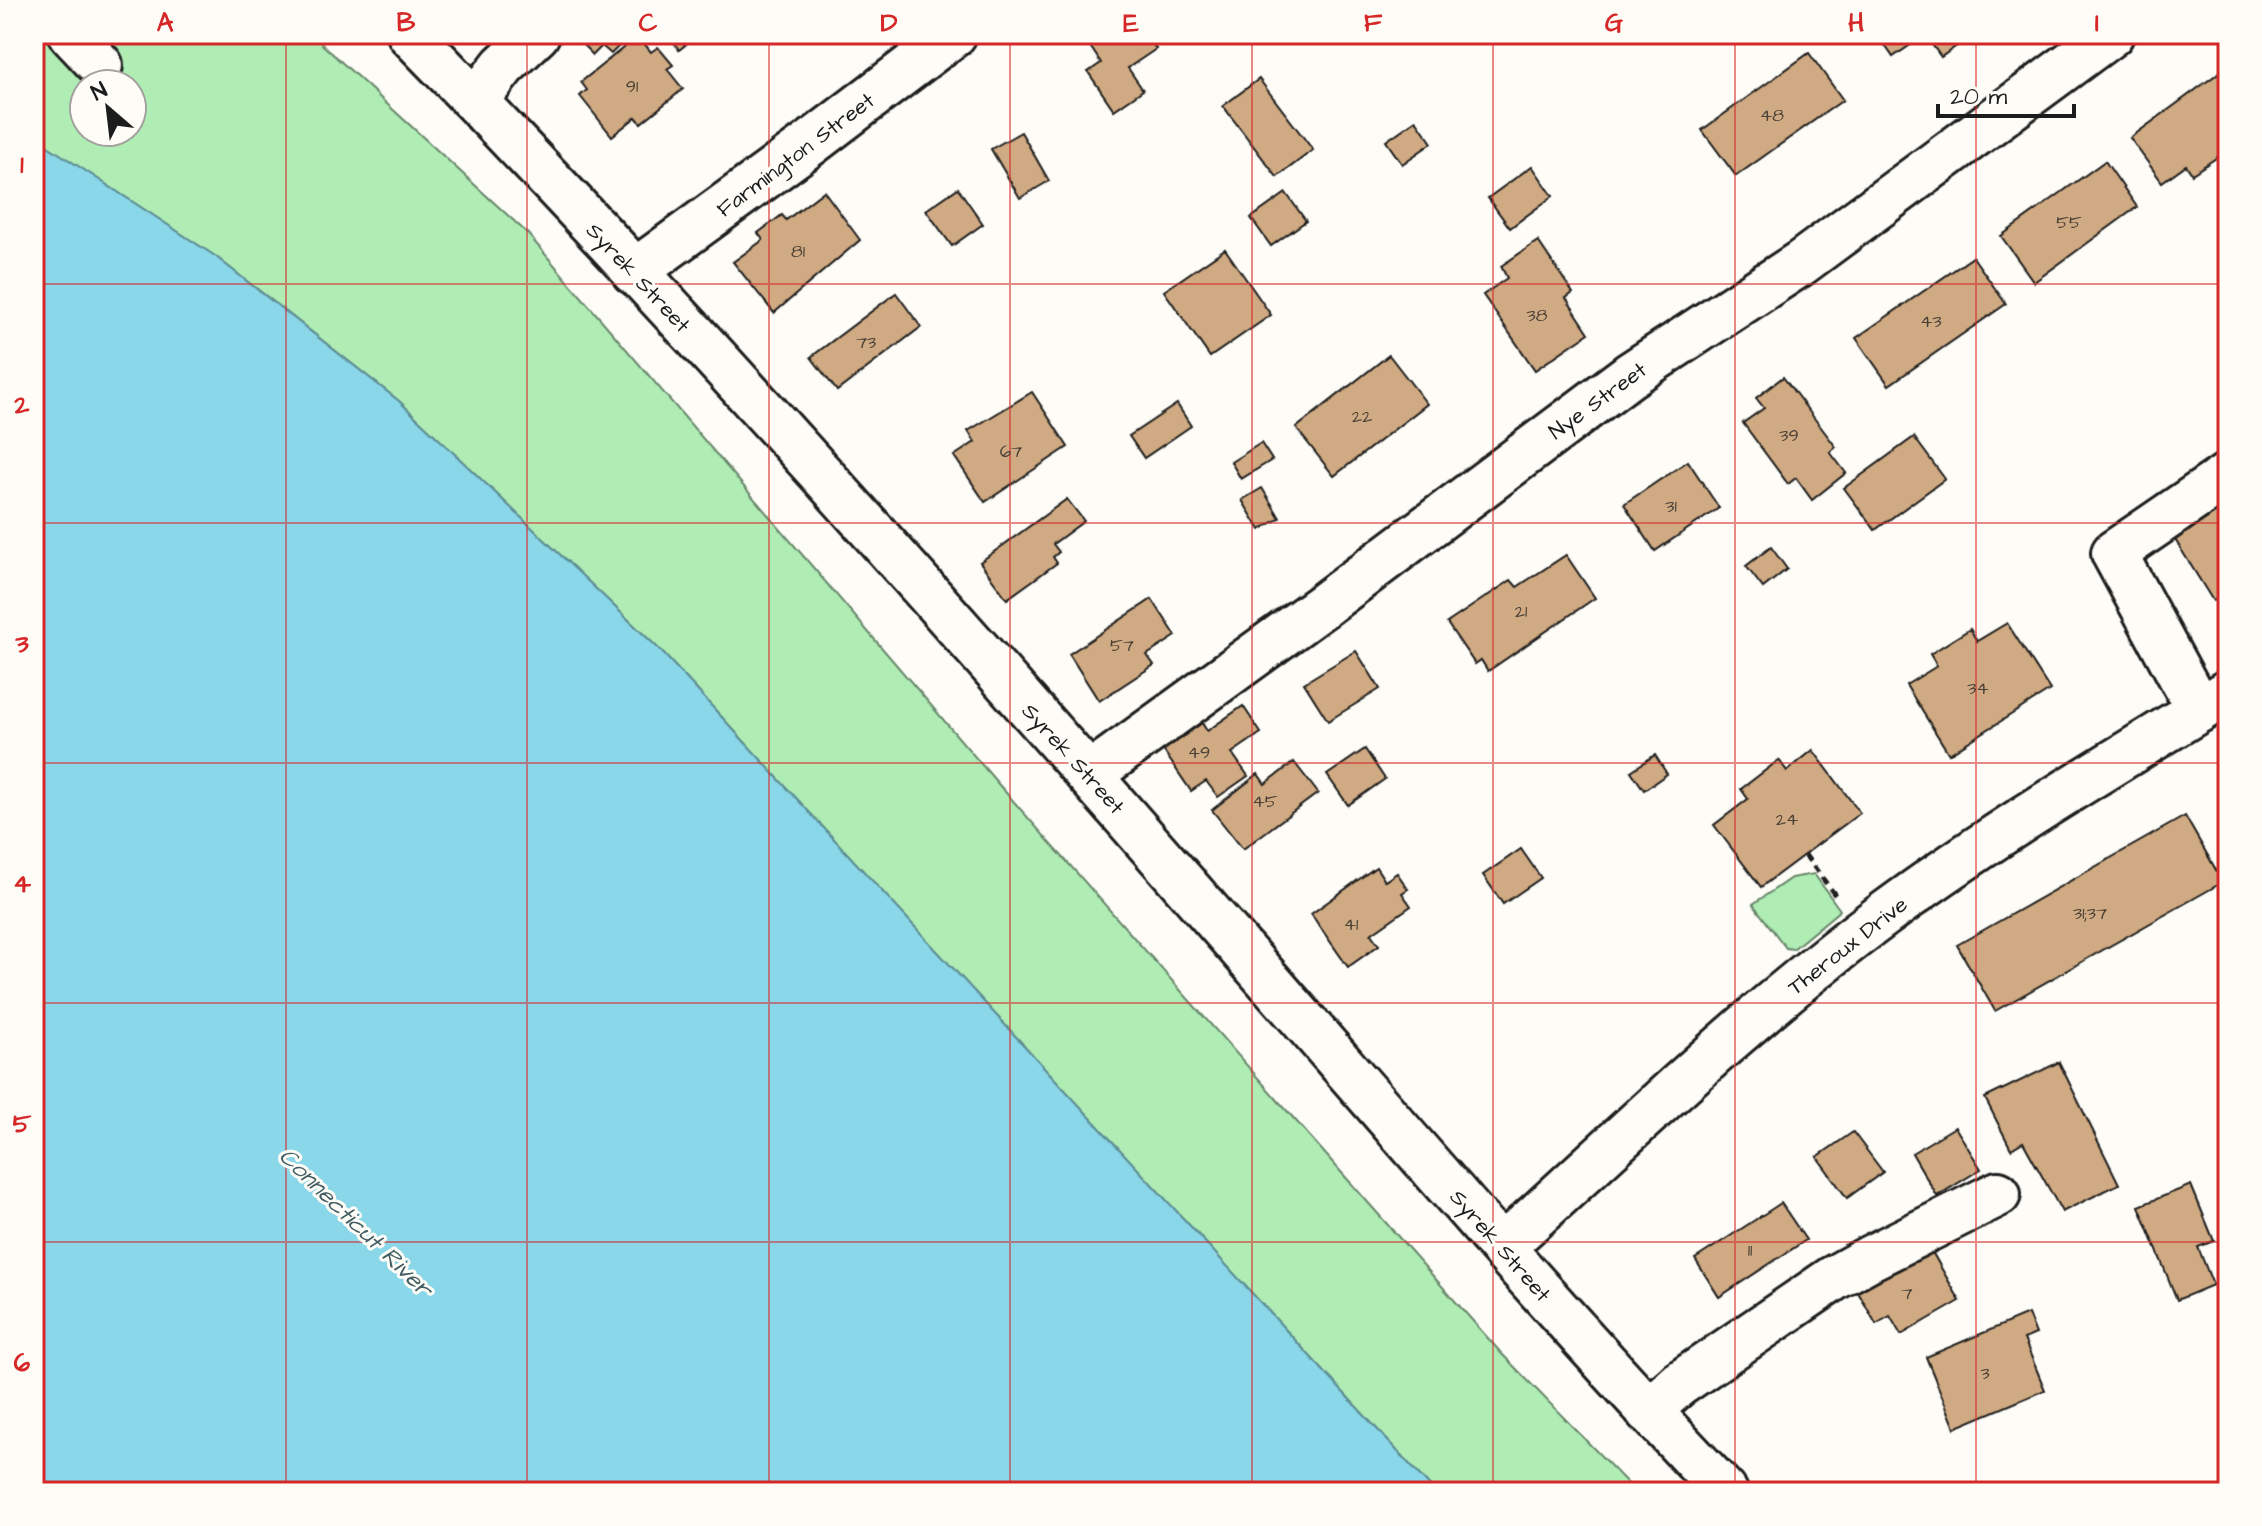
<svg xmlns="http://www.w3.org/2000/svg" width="2262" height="1526" font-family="'Architects Daughter',sans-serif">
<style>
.green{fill:#afedb5;stroke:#668468;stroke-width:2;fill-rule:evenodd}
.water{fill:#89d7e8;stroke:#5d8c96;stroke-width:2}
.building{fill:#d0aa82;stroke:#1c1c1c;stroke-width:2}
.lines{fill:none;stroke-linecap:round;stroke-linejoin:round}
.minor-casing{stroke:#1c1c1c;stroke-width:50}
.major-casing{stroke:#1c1c1c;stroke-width:50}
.path{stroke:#1c1c1c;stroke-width:5;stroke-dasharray:8 6;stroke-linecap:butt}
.minor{stroke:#fdfcf7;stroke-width:44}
.major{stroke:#fdfcf7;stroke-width:44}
.grid{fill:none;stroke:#d62828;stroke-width:2;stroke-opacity:0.55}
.labels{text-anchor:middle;stroke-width:6;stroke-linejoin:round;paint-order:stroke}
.number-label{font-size:18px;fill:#494036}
.street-label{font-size:22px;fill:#1c1c1c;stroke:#fdfcf7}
.water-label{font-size:24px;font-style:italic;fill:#425d63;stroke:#fdfcf7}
.neatline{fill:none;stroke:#d62828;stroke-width:3}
.grid-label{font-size:26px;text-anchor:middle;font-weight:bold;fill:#d62828}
</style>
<rect width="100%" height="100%" fill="#fdfcf7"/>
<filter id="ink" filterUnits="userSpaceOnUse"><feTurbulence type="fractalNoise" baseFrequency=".0125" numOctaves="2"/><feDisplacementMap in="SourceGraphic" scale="16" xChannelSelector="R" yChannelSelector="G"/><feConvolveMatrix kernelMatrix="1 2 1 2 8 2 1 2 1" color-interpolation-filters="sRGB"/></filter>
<g filter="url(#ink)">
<g class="green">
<path d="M34 34H311L527 233 1000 786 1501 1353 1636 1492H1435L659 649 399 401 215 256 34 137ZM84 84H132V132H84Z"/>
<path d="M1814 874 1840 910 1793 949 1786 948 1753 904 1791 878Z"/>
</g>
<path class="water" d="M34 137 215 256 399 401 659 649 1435 1492H34Z"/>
<g class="building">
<path d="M572 34H631L611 54 602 46 593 55Z"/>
<path d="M668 34H699L679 50Z"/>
<path d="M1082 34H1146L1156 49 1128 68 1143 90 1114 110 1088 72 1101 63Z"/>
<path d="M1877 34H1960L1965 40 1941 57 1925 35 1893 57Z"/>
<path d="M638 36 651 52 658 47 673 65 667 69 683 89 641 123 636 117 612 136 580 96 587 90 581 82Z"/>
<path d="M1809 53 1843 100 1736 176 1702 130Z"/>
<path d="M2228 66V150L2192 174 2186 165 2162 182 2130 138Z"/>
<path d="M1259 79 1313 150 1277 177 1223 106Z"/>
<path d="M1416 120 1432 143 1402 164 1386 141Z"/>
<path d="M1021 132 1049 181 1020 198 991 149Z"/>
<path d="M2105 161 2137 207 2034 282 2001 236Z"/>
<path d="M1532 166 1553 196 1510 228 1488 198Z"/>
<path d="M958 188 983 224 952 246 926 210Z"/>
<path d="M824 191 860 240 774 313 733 262 763 240 758 233 782 215 786 220Z"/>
<path d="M1286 193 1306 221 1271 246 1251 218Z"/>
<path d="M1538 241 1573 293 1566 298 1589 333 1535 370 1483 295 1507 278 1501 266Z"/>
<path d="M1225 249 1271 315 1210 357 1164 291Z"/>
<path d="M1973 257 2006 304 1889 385 1856 338Z"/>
<path d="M896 293 921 327 837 391 811 357Z"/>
<path d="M1389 355 1427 404 1334 476 1296 428Z"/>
<path d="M1783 377 1836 447 1830 452 1846 473 1812 500 1796 478 1788 484 1743 423 1764 408 1756 398Z"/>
<path d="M1032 392 1068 447 985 502 954 456 975 442 968 431Z"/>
<path d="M1177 404 1191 426 1144 458 1129 436Z"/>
<path d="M1914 437 1945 479 1875 530 1844 488Z"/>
<path d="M1261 443 1272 460 1241 479 1231 462Z"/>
<path d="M1688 461 1719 508 1655 551 1624 504Z"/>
<path d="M1262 488 1280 518 1260 530 1242 500Z"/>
<path d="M1067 499 1084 521 1053 544 1059 552 1053 557 1057 563 1007 599 980 562Z"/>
<path d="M2228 504V592L2213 601 2174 538Z"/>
<path d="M1771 547 1787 569 1763 588 1746 566Z"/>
<path d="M1566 555 1595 598 1488 671 1481 660 1475 664 1447 623 1511 580 1517 587Z"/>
<path d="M1152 599 1176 636 1147 655 1154 665 1099 701 1069 654Z"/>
<path d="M2007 623 2050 690 1949 754 1906 685 1937 666 1930 654 1970 629 1977 641Z"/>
<path d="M1356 651 1380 689 1328 721 1304 683Z"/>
<path d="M1243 706 1261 733 1232 753 1248 776 1218 797 1206 781 1191 791 1163 750 1202 723 1207 731Z"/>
<path d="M1365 749 1385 779 1348 805 1327 775Z"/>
<path d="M1813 750 1860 813 1761 887 1714 825 1748 799 1741 789 1779 760 1787 771Z"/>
<path d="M1655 755 1667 774 1644 790 1631 771Z"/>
<path d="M1294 762 1318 793 1243 849 1212 810 1258 774 1265 784Z"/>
<path d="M2185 816 2223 882 1995 1011 1957 945Z"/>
<path d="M1521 849 1541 878 1503 904 1483 875Z"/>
<path d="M1376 867 1385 881 1397 873 1408 889 1402 893 1411 906 1371 934 1379 945 1348 967 1311 914Z"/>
<path d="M2059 1062 2119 1184 2062 1212 2023 1142 2011 1149 1985 1098Z"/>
<path d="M1955 1127 1981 1169 1937 1196 1912 1153Z"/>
<path d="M1853 1132 1883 1172 1847 1198 1817 1157Z"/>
<path d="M2191 1185 2214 1241 2198 1247 2213 1285 2177 1300 2139 1206Z"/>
<path d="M1781 1203 1806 1240 1719 1297 1695 1259Z"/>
<path d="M1927 1243 1960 1301 1901 1335 1890 1316 1876 1324 1854 1285Z"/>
<path d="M2028 1314 2036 1334 2024 1339 2045 1390 1955 1428 1926 1357Z"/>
</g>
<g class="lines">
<defs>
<g id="minor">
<path d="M71 34 100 65"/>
<path d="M476 101 503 66 537 34"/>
<path d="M634 272 811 143 954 34"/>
<path d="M2199 710 2114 553 2228 475"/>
<path d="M1089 775 1325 604 1630 375 1801 263 2111 34"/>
<path d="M1502 1247C1626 1135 1747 1016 1882 916 1992 834 2112 764 2228 692"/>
<path d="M1648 1411 1679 1384 1834 1278 1870 1258 1998 1194"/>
</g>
<path id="major" d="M410 34C690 321 956 623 1220 925 1387 1115 1551 1309 1725 1492"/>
</defs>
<use href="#minor" class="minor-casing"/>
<use href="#major" class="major-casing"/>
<path class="path" d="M1805 855 1835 895"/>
<use href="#minor" class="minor"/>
<use href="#major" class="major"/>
</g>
</g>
<path class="grid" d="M286 34V1492M527 34V1492M769 34V1492M1010 34V1492M1252 34V1492M1493 34V1492M1735 34V1492M1976 34V1492M34 284H2228M34 523H2228M34 763H2228M34 1003H2228M34 1242H2228"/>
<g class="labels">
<g class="number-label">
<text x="632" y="92">91</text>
<text x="1772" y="121">48</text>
<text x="2069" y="228">55</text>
<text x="798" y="257">81</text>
<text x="1537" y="321">38</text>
<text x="1931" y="327">43</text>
<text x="866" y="348">73</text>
<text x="1362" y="422">22</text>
<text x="1789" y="441">39</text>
<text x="1011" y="457">67</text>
<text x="1671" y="512">31</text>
<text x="1521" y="617">21</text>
<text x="1122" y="651">57</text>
<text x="1978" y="694">34</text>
<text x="1199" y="758">49</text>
<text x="1265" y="807">45</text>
<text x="1787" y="825">24</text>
<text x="2090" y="919">31;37</text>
<text x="1351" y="930">41</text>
<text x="1750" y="1256">11</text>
<text x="1907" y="1299">7</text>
<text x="1985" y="1379">3</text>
</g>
<g class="street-label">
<text transform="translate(795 154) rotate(-37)" y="8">Farmington Street</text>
<text transform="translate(639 277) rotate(47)" y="8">Syrek Street</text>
<text transform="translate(1597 400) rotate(-36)" y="8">Nye Street</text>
<text transform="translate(1074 758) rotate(48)" y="8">Syrek Street</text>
<text transform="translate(1847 945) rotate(-38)" y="8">Theroux Drive</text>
<text transform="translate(1501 1245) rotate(49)" y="8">Syrek Street</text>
</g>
<g class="water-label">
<text transform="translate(356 1222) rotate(44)" y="8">Connecticut River</text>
</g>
</g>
<rect width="2262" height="1526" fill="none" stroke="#fdfcf7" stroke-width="88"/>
<g transform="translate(108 108) rotate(332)"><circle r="38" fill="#fdfcf7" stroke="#a3a29f" stroke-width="2"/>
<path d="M0-6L14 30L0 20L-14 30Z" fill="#1c1c1c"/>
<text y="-12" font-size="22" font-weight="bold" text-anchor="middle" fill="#1c1c1c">N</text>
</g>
<path d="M1938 104v12h136v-12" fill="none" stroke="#1c1c1c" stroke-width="4"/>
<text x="1950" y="104" font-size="24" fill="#1c1c1c" stroke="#fdfcf7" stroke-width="6" paint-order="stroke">20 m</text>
<rect x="44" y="44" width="2174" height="1438" class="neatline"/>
<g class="grid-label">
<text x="165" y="31">A</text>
<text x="406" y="31">B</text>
<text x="648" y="31">C</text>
<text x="889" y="31">D</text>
<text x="1131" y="31">E</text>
<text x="1373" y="31">F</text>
<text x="1614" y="31">G</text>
<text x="1856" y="31">H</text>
<text x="2097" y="31">I</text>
<text x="22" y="173">1</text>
<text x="22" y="413">2</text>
<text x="22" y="652">3</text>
<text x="22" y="892">4</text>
<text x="22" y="1132">5</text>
<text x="22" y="1371">6</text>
</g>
</svg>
